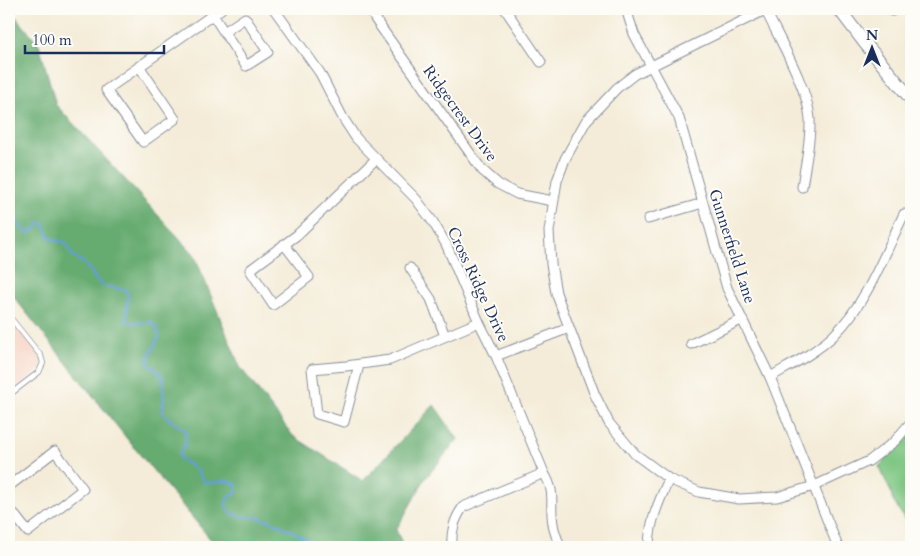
<svg xmlns="http://www.w3.org/2000/svg" width="920" height="556" font-family="Cardo,serif">
<style>
.built{fill:#f6d2c3}
.green{fill:#7ec682;stroke:#4c7a70}
.forest{fill:#66ab70;stroke:#406d67}
.lines{fill:none;stroke-linecap:round;stroke-linejoin:round}
.stream{stroke:#649fd4;stroke-width:2.5}
.lane-casing{stroke:#888e9b;stroke-width:6}
.street-casing{stroke:#888e9b;stroke-width:11}
.secondary-casing{stroke:#888e9b;stroke-width:14}
.lane{stroke:#fff;stroke-width:4.5}
.street{stroke:#fff;stroke-width:9}
.secondary{stroke:#fff;stroke-width:12}
.labels{text-anchor:middle;stroke-width:4;stroke-linejoin:round;paint-order:stroke}
.street-label{font-size:16px;fill:#1b2f5e;stroke:#fdfcf7}
</style>
<rect width="100%" height="100%" fill="#fdfcf7"/>
<filter id="ink" filterUnits="userSpaceOnUse"><feTurbulence type="fractalNoise" baseFrequency=".02" numOctaves="2"/><feDisplacementMap in="SourceGraphic" scale="10" xChannelSelector="R" yChannelSelector="G"/><feConvolveMatrix kernelMatrix="1 2 1 2 8 2 1 2 1" color-interpolation-filters="sRGB"/></filter>
<filter id="wash" filterUnits="userSpaceOnUse"><feTurbulence type="fractalNoise" baseFrequency=".0096" numOctaves="4" result="noise"/><feDisplacementMap in="SourceGraphic" scale="20" xChannelSelector="R" yChannelSelector="G"/><feGaussianBlur stdDeviation="1.12" result="paint"/><feColorMatrix in="noise" values="0 0 0 0 0 0 0 0 0 0 0 0 0 0 0 0 0 1.4 0 .05"/><feComposite in="paint" operator="in"/></filter>
<g filter="url(#wash)">
<rect width="100%" height="100%" fill="#f4ecd8"/>
<path class="built" d="M9 316 41 356V368L9 395Z"/>
<path class="green" d="M911 435V524L909 525 893 501 891 492 879 466Z"/>
<path class="forest" d="M9 9 39 44 56 105 194 254 240 367 293 436 363 481 434 405 458 439 425 479 396 530 404 547H217L132 445 9 291Z"/>
<g class="lines">
<g class="stream">
<path d="M9 157 10 162 9 167"/>
<path d="M9 220 13 218 27 233 36 229 39 223H43L46 228 49 237 58 241 65 242 72 255 85 264 98 282 104 286 126 290 128 297 126 321 134 323 151 322C171 338 146 348 148 364 169 378 162 378 164 400 164 404 162 407 163 411 168 423 181 424 186 432L185 445 179 455 180 458 197 470 204 482C215 485 228 477 237 485L236 493C231 496 223 500 227 508 233 519 249 516 259 518 280 522 297 535 316 544L318 547"/>
</g>
</g>
</g>
<g filter="url(#ink)">
<g class="lines">
<defs>
<path id="lane" d="M9 316 41 356 43 363 39 372 9 395"/>
<g id="street">
<path d="M274 9 320 73 343 118 356 138 416 199 433 222 446 244 479 322 496 356 544 473C557 495 549 502 553 524 554 532 558 540 560 547"/>
<path d="M371 9 375 19 482 170 498 184 517 194 553 201"/>
<path d="M505 9 541 62"/>
<path d="M626 9 634 34 679 118 727 288 770 377 838 547"/>
<path d="M765 9C779 39 808 88 810 119 811 141 805 165 802 187"/>
<path d="M767 9 635 74 617 88 586 121 565 159 557 181 549 231 551 264 556 293 595 395 609 423 635 454 669 479 699 492 739 499 777 497 814 486 869 461 895 441 911 422"/>
<path d="M888 9 892 11 894 9"/>
<path d="M213 15 246 66 268 52 245 18 224 32"/>
<path d="M139 66 175 119 143 142 106 90 221 9"/>
<path d="M648 219 703 203"/>
<path d="M284 244 309 277 273 305 250 270 297 235 376 159"/>
<path d="M410 268 431 299 445 336"/>
<path d="M691 344 741 320"/>
<path d="M496 356 569 328"/>
<path d="M359 365 344 422 317 414 312 369 346 366 390 360 479 322"/>
<path d="M770 377C791 365 815 353 833 336 867 303 884 255 904 214"/>
<path d="M9 486 55 451 83 489 28 532 9 508"/>
<path d="M452 547C451 531 454 520 463 507L544 473"/>
<path d="M649 547C649 523 659 501 669 479"/>
</g>
<path id="secondary" d="M839 9 864 42 911 99"/>
</defs>
<use href="#lane" class="lane-casing"/>
<use href="#street" class="street-casing"/>
<use href="#secondary" class="secondary-casing"/>
<use href="#lane" class="lane"/>
<use href="#street" class="street"/>
<use href="#secondary" class="secondary"/>
</g>
</g>
<g class="labels">
<g class="street-label">
<text transform="translate(461 113) rotate(54)" y="6">Ridgecrest Drive</text>
<text transform="translate(733 246) rotate(72)" y="6">Gunnerfield Lane</text>
<text transform="translate(479 284) rotate(65)" y="6">Cross Ridge Drive</text>
</g>
</g>
<rect width="920" height="556" fill="none" stroke="#fdfcf7" stroke-width="30"/>
<g transform="translate(872 48)" stroke="#fdfcf7" stroke-width="4" paint-order="stroke">
<path d="M0-4L9 19L0 12L-9 19Z" fill="#1b2f5e"/>
<text y="-8" font-size="14" font-weight="bold" text-anchor="middle" fill="#1b2f5e">N</text>
</g>
<path d="M25 45v8h139v-8" fill="none" stroke="#1b2f5e" stroke-width="2.5"/>
<text x="32" y="45" font-size="15" fill="#1b2f5e" stroke="#fdfcf7" stroke-width="4" paint-order="stroke">100 m</text>
</svg>
